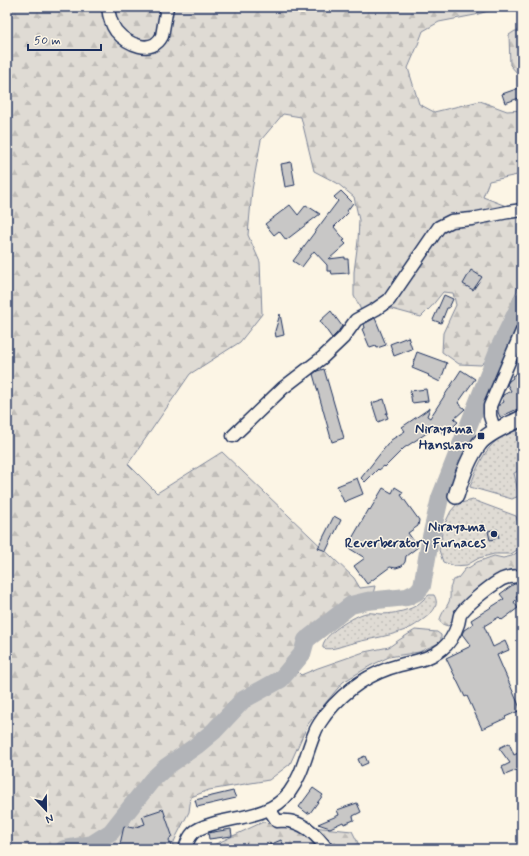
<svg xmlns="http://www.w3.org/2000/svg" width="529" height="856" font-family="Mynerve,sans-serif">
<style>
.grass{fill:url(#grass-dots);stroke:#7d8599}
.forest{fill:url(#forest-firs);stroke:#7d8599}
.lines{fill:none;stroke-linecap:round;stroke-linejoin:round}
.river{stroke:#b2b4b8;stroke-width:18}
.building{fill:#c8c7c6;stroke:#1b2f5e}
.minor-casing{stroke:#1b2f5e;stroke-width:15}
.major-casing{stroke:#1b2f5e;stroke-width:18}
.minor{stroke:#fcf5e5;stroke-width:12}
.major{stroke:#fcf5e5;stroke-width:15}
.poi-dot{fill:#1b2f5e;stroke:#fcf5e5;stroke-width:1.5}
.labels{text-anchor:middle;stroke-width:3;stroke-linejoin:round;paint-order:stroke}
.poi-label{font-size:14px;font-weight:bold;fill:#1b2f5e;stroke:#fcf5e5;text-anchor:end}
</style>
<defs>
<pattern id="grass-dots" width="8" height="8" patternUnits="userSpaceOnUse"><rect width="8" height="8" fill="#dfdbd4"/><path d="M2 2h.1M6 6h.1" fill="none" stroke="#bfbcb8" stroke-width="1.8" stroke-linecap="round"/></pattern>
<pattern id="forest-firs" width="22" height="20" patternUnits="userSpaceOnUse"><rect width="22" height="20" fill="#dfdbd4"/><path d="M5 1l3.5 6h-7zM16 11l3.5 6h-7z" fill="#bfbcb8"/></pattern>
</defs>
<rect width="100%" height="100%" fill="#fcf5e5"/>
<filter id="ink" filterUnits="userSpaceOnUse"><feTurbulence type="fractalNoise" baseFrequency=".025" numOctaves="2"/><feDisplacementMap in="SourceGraphic" scale="8" xChannelSelector="R" yChannelSelector="G"/><feConvolveMatrix kernelMatrix="1 2 1 2 8 2 1 2 1" color-interpolation-filters="sRGB"/></filter>
<g filter="url(#ink)">
<g class="grass">
<path d="M522 425V469L514 473 519 496 512 499 470 487C476 470 483 451 498 439 505 433 514 429 522 425Z"/>
<path d="M473 500 516 516 521 533 522 544 517 550 511 554H494L479 558 467 565 454 566 443 562 439 550 443 527 451 511 457 504Z"/>
<path d="M429 595H434C440 605 433 612 425 618 421 621 417 624 412 627 394 636 372 638 353 643 343 645 333 651 323 648 320 636 355 615 366 613 371 612 377 614 382 614 391 614 400 612 409 609 418 606 422 600 429 595Z"/>
</g>
<g class="forest">
<path d="M7 7H501L475 15 439 22 423 31 417 47 408 68 419 104 434 112 480 101 507 111 522 110V174L489 181 483 197 506 206 522 208V278L490 357 481 365 459 364 442 352 443 333 456 305 453 293 443 292 431 307 421 317 392 309 361 310 354 296V272L358 241 359 220 354 197 337 183 314 171 301 117 283 114 261 140 252 190 248 235 260 262 262 314 240 342 190 374 128 464 157 493 222 452 354 578 360 588 375 586 373 594 347 603 303 635 289 663 301 675 318 668 364 652 389 647 399 640 415 630 437 632 441 635V642L419 652 389 657 370 666 343 682 308 724 290 764 269 780 209 790 191 797 189 812 177 835 171 849H7Z"/>
<path d="M515 31H522V72L518 74 510 65 509 35Z"/>
<path d="M522 549V572L459 607C458 608 456 610 455 612 452 617 454 623 448 626 446 625 441 625 440 621 439 618 446 607 448 604 451 598 450 594 450 588 451 586 452 584 452 581L458 578 465 569 470 567 477 562 494 556 503 558 512 556Z"/>
<path d="M263 822 352 831 361 849H205Z"/>
</g>
<g class="lines">
<path class="river" d="M64 849 92 844 111 832 152 780 166 767 196 746 214 731 243 700 281 679 302 654 306 640 351 605 367 601 407 597 417 592 422 586 430 541 440 498 499 348 522 301"/>
</g>
<g class="building">
<path d="M522 87V97L505 103 502 94Z"/>
<path d="M291 162 295 185 285 187 281 164Z"/>
<path d="M341 191 353 203 347 211 348 213 334 227 345 240 343 241 346 244 329 259 345 257V259H348L349 273 332 274 331 271H327V265L314 251 302 267 293 261 338 201 334 197Z"/>
<path d="M290 205 298 215 306 205 320 214 286 240 279 231 274 235 265 224Z"/>
<path d="M471 270 482 277 473 290 463 284Z"/>
<path d="M444 295 453 299 449 308H447L441 323 433 320Z"/>
<path d="M331 311 342 326 337 333 332 338 320 321Z"/>
<path d="M280 314 284 335 276 337 275 331Z"/>
<path d="M375 318 386 345 377 348 376 346 370 348 362 329 365 328 364 324Z"/>
<path d="M408 337 412 349 394 356 390 344Z"/>
<path d="M417 352 447 363 440 382 428 376 429 375 412 368 414 364 413 363Z"/>
<path d="M324 369 344 438 332 442 313 374 317 371Z"/>
<path d="M461 370 475 379 458 403 465 409 454 419 458 422 445 435 436 427 404 448 385 467 384 466 379 470 378 469 365 482 361 478 391 440 405 431 402 427 430 408 427 416 430 418Z"/>
<path d="M522 371V407L500 417 498 412V408L499 405 504 402 502 398 503 395 511 391 507 384 509 381 513 378 512 376Z"/>
<path d="M426 389 428 401 412 403 410 391Z"/>
<path d="M384 399 388 413H386L388 418 378 422 372 403Z"/>
<path d="M357 478 363 494 344 502 337 486Z"/>
<path d="M395 487 403 492 401 495 419 520 418 526 408 533 418 547 406 556 405 562 402 566 396 568 390 567 367 584 354 566 365 558 347 547 369 509 370 510 383 488 392 493Z"/>
<path d="M334 516 341 520 326 551 318 548Z"/>
<path d="M497 529 499 538 490 540 488 531Z"/>
<path d="M514 584H518L522 590V593L516 597 517 599 514 602 518 608 502 620 499 617 484 626 493 647 505 641 509 650 497 655 521 710 505 717 506 718 482 729 467 696 465 697 446 658 471 646 462 634 464 630 473 624 471 620 504 599 500 594Z"/>
<path d="M509 743 514 755 522 751V768L505 775 502 767 510 763 499 748Z"/>
<path d="M365 756 368 763 361 766 358 759Z"/>
<path d="M313 788 323 795 310 813 308 812V814L299 807Z"/>
<path d="M233 791 236 798 197 807 195 800Z"/>
<path d="M357 803 361 812 353 816 354 820 344 824 343 822 330 828 318 824 339 815 337 810Z"/>
<path d="M163 809 172 835 169 840 172 849H119L124 826 133 828 145 824 142 816Z"/>
<path d="M231 829 232 836 209 839 208 833Z"/>
<path d="M281 840 286 849H260Z"/>
</g>
<g class="lines">
<defs>
<g id="minor">
<path d="M108 7C109 16 111 24 116 31 127 44 152 56 162 36L167 7"/>
<path d="M495 432 490 416V406L522 331"/>
<path d="M233 436 283 388 322 358 343 338 356 320 376 309 389 300 439 227 451 221 472 219 508 212 522 210"/>
<path d="M269 809 277 821C282 821 288 820 293 822 308 826 318 837 327 849"/>
<path d="M185 849C187 843 188 838 193 833 198 828 205 826 212 824 239 816 270 817 289 793 303 774 306 753 315 732 317 726 322 720 326 714 346 689 369 673 400 665 415 661 430 659 442 649 450 643 455 633 458 624 459 621 459 618 460 615 465 606 489 587 499 581 505 577 514 576 522 576"/>
</g>
<path id="major" d="M456 496C461 479 468 458 479 444 488 432 509 425 522 418"/>
</defs>
<use href="#minor" class="minor-casing"/>
<use href="#major" class="major-casing"/>
<use href="#minor" class="minor"/>
<use href="#major" class="major"/>
</g>
</g>
<g class="poi-dot">
<rect x="477" y="432" width="8" height="8" rx="2"/>
<circle cx="494" cy="534" r="4"/>
</g>
<g class="labels">
<g class="poi-label">
<text x="473" y="433">Nirayama<tspan x="473" dy="16">Hansharo</tspan></text>
<text x="486" y="531">Nirayama<tspan x="486" dy="16">Reverberatory Furnaces</tspan></text>
</g>
</g>
<rect width="529" height="856" fill="none" stroke="#fcf5e5" stroke-width="24"/>
<rect x="12" y="12" width="505" height="832" fill="none" stroke="#1b2f5e" stroke-width="1.5" filter="url(#ink)"/>
<g transform="translate(46 810) rotate(158)" stroke="#fcf5e5" stroke-width="3" paint-order="stroke">
<path d="M0-3L7 15L0 10L-7 15Z" fill="#1b2f5e"/>
<text y="-6" font-size="11" font-weight="bold" text-anchor="middle" fill="#1b2f5e">N</text>
</g>
<path d="M28 44v6h73v-6" fill="none" stroke="#1b2f5e" stroke-width="2"/>
<text x="34" y="44" font-size="12" fill="#1b2f5e" stroke="#fcf5e5" stroke-width="3" paint-order="stroke">50 m</text>
</svg>
